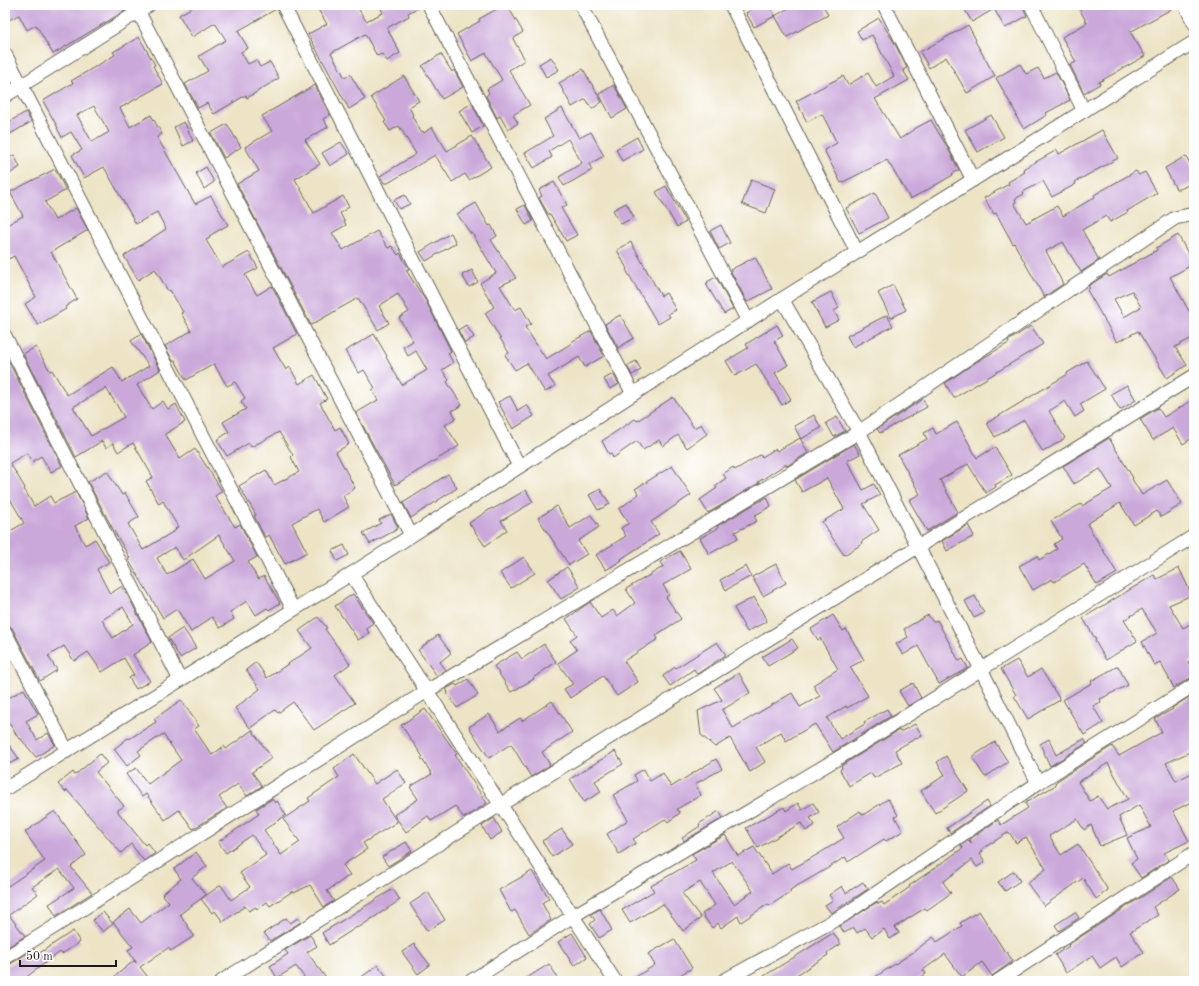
<svg xmlns="http://www.w3.org/2000/svg" width="1199" height="986" font-family="'Old Standard TT',serif">
<style>
.building{fill:#caa8da;fill-rule:evenodd}
.lines{fill:none;stroke-linecap:round;stroke-linejoin:round}
.minor-casing{stroke:#656258;stroke-width:15}
.minor{stroke:#fff;stroke-width:13}
</style>
<rect width="100%" height="100%" fill="#fff"/>
<filter id="ink" filterUnits="userSpaceOnUse"><feTurbulence type="fractalNoise" baseFrequency=".025" numOctaves="2"/><feDisplacementMap in="SourceGraphic" scale="8" xChannelSelector="R" yChannelSelector="G"/><feConvolveMatrix kernelMatrix="1 2 1 2 8 2 1 2 1" color-interpolation-filters="sRGB"/></filter>
<filter id="wash" filterUnits="userSpaceOnUse"><feTurbulence type="fractalNoise" baseFrequency=".012" numOctaves="4" result="noise"/><feDisplacementMap in="SourceGraphic" scale="16" xChannelSelector="R" yChannelSelector="G"/><feGaussianBlur stdDeviation="0.9" result="paint"/><feColorMatrix in="noise" values="0 0 0 0 0 0 0 0 0 0 0 0 0 0 0 0 0 1.4 0 .05"/><feComposite in="paint" operator="in"/></filter>
<g filter="url(#wash)">
<rect width="100%" height="100%" fill="#ede4c6"/>
<g id="blocks">
<g class="building">
<path d="M13 5H127L128 9 53 54 36 25 27 30 19 15 5 22V11L14 6Z"/>
<path d="M196 5H275L276 9 238 31 248 48 241 52 248 64 256 60 260 67 270 62 279 78 247 98 246 95 214 114 207 103 198 108 185 84 208 71 199 56 226 40 215 23 192 37 179 15Z"/>
<path d="M315 5H356L366 21 383 13 379 5H421V6L408 13 409 16 387 28 400 53 387 61 382 54 377 56 365 34 331 53 345 78 350 74 365 99 349 109 308 34 327 24Z"/>
<path d="M504 5H507L523 32 513 39 525 60 509 70 530 105 513 115 518 123 508 130 500 116 497 118 486 96 489 93 487 89 502 80 486 53 472 61 457 34 480 21 479 19Z"/>
<path d="M753 5H769L775 16 754 27 746 13 755 8Z"/>
<path d="M794 5H823L828 15 787 37 775 16Z"/>
<path d="M962 5H1022L1027 16 1005 28 994 9 972 22Z"/>
<path d="M1077 5H1177V6L1130 32 1145 56 1099 82 1100 84 1084 93 1070 65 1076 62 1062 37 1087 23Z"/>
<path d="M879 18 894 42 907 68 903 70 909 80 875 99 900 139 916 128 931 120 946 145 959 170 952 174 953 175 927 190 910 199 900 181 887 160 841 183 824 150 837 143 822 114 807 122 796 101 843 76 848 85 868 73 876 87 894 76 872 35 862 40 857 31Z"/>
<path d="M968 25 976 40 975 41 995 76 967 93 946 57 929 68 920 52Z"/>
<path d="M139 37 155 65 153 66 163 84 120 108 130 127 151 115 162 134 157 137 195 204 211 196 228 225 209 236 210 238 206 240 222 267 249 252 258 268 245 275 257 295 272 286 297 334 273 348 286 370 290 367 299 384 314 375 327 399 320 403 335 430 340 427 349 444 336 452 355 488 343 496 349 507 324 522 317 509 292 523 307 552 285 564 269 535 265 537 254 516 256 515 239 486 266 470 274 485 299 472 291 457 293 455 279 432 251 447 249 443 227 456 217 440 229 432 223 422 246 409 241 401 245 398 235 382 227 386 214 364 186 380 175 360 173 361 165 346 191 331 181 313 183 312 170 290 168 291 155 269 138 280 124 256 166 229 157 212 136 224 104 167 84 178 72 155 82 150 71 132 62 137 57 128H58L43 101 73 83 71 81 115 55 113 52ZM94 106 109 132 92 142 77 115Z"/>
<path d="M441 54 452 72 454 70 463 87 442 99 422 66Z"/>
<path d="M551 57 559 70 546 77 539 64Z"/>
<path d="M1020 64 1026 74 1038 68 1044 78 1056 72 1070 100 1046 113 1047 115 1024 129 1016 116 1017 115 996 78Z"/>
<path d="M583 69 602 102 592 109 586 99 572 107 559 83Z"/>
<path d="M404 76 419 101 409 107 413 115 412 116 421 132 423 131 424 133 432 127 447 151 472 136 491 167 469 180 465 174 452 182 435 155 388 183H384L380 176 416 154 399 126 390 131 384 122 386 121 371 97Z"/>
<path d="M315 85 330 115 323 119 328 127 305 140 320 164 295 179 314 213 343 196 349 207 340 213 346 225 332 233 343 250 377 231 388 248 392 246 398 255 400 253 409 269 406 270 426 301 451 351 448 353 453 363 442 370 449 380 447 382 462 405 452 411 456 418 445 425 459 446 395 485 356 413 378 400 372 390 375 388 364 370 359 373 345 351 374 334 387 356 386 357 402 385 427 370 416 351 408 356 403 347 413 341 399 318 409 312 398 294 379 306 389 323 378 330 358 298 311 325 237 184 259 171 245 147 272 131 262 116Z"/>
<path d="M614 85 627 109 612 118 599 94Z"/>
<path d="M472 103 483 126 472 133 459 111Z"/>
<path d="M562 108 579 138 591 132 604 156 589 164 592 170 564 186 559 177 582 163 568 139 549 151 552 157 534 168 525 153 553 136 544 119Z"/>
<path d="M26 112 31 122 5 137V124Z"/>
<path d="M991 115 1004 137 978 152 965 130Z"/>
<path d="M184 122 193 141 183 146 174 127Z"/>
<path d="M227 124 241 147 224 158 211 133Z"/>
<path d="M1102 130 1118 158 1075 182 1076 184 1052 197 1043 181 1023 192 1024 194 1015 199 1016 202 1014 203 1026 223 1057 206 1063 216 1095 197 1094 195 1136 171 1139 175 1145 172 1157 193 1127 211 1128 212 1110 222 1106 216 1082 230 1099 260 1081 272 1063 242 1046 251 1063 284 1044 297 1014 243 1013 244 996 213 994 214 984 198 1009 184 1008 182 1025 172 1023 169 1057 150 1059 154Z"/>
<path d="M637 137 643 149 622 161 616 149Z"/>
<path d="M341 142 349 154 330 166 322 153Z"/>
<path d="M14 155 20 167 5 177V160Z"/>
<path d="M1186 156 1194 171V182L1180 189H1176L1165 168Z"/>
<path d="M206 167 214 182 204 189 196 173Z"/>
<path d="M55 169 66 190 45 202 55 220 76 208 88 230 51 252 77 299 65 307 66 309 38 325 25 304 36 297 14 256 5 261V226L23 216 10 192Z"/>
<path d="M751 180 775 189 766 213 742 204Z"/>
<path d="M554 182 567 205 561 208 577 235 566 241 550 214H548L539 198 542 196 539 190Z"/>
<path d="M666 186 686 222 677 227 656 192Z"/>
<path d="M875 193 888 218 859 233 846 208Z"/>
<path d="M405 195 410 204 399 209 394 200Z"/>
<path d="M476 203 489 226 491 225 497 236 491 240 516 278 500 286 515 310 521 307 531 324 525 327 546 359 572 343 571 342 591 331 604 356 585 367 579 357 548 376 555 386 545 392 527 363 515 370 505 355 509 353 485 313 494 307 480 283 496 273 472 233 471 234 457 214Z"/>
<path d="M626 203 634 217 621 224 613 210Z"/>
<path d="M525 205 533 221 526 225 517 209Z"/>
<path d="M721 225 730 243 719 249 710 231Z"/>
<path d="M451 233 456 243 426 261 420 252Z"/>
<path d="M1178 235 1194 264 1170 277 1194 320V337L1175 347 1187 365 1167 378 1138 331 1117 342 1087 290 1090 288 1088 286 1107 274 1109 277 1157 250 1156 248ZM1132 291 1141 307 1124 317 1114 299Z"/>
<path d="M631 242 661 296 666 293 676 310 668 314 670 317 658 324 626 270 627 269 617 250Z"/>
<path d="M755 257 772 289 747 302 730 270Z"/>
<path d="M472 270 478 282 469 287 462 275Z"/>
<path d="M716 277 733 309 724 314 706 284 708 283 707 282Z"/>
<path d="M893 285 906 310 891 318 878 293Z"/>
<path d="M831 292 839 308 834 311 839 320 825 327 812 302Z"/>
<path d="M620 315 634 338 618 348 605 324Z"/>
<path d="M887 315 893 326 853 347 847 336Z"/>
<path d="M466 325 474 337 465 343 458 330Z"/>
<path d="M777 325 783 336 774 341 788 365 775 373 791 399 782 405 756 364 735 376 726 361 748 348 746 344Z"/>
<path d="M1031 326 1043 344 954 398 945 383 976 362 1009 343 1008 341Z"/>
<path d="M141 334 160 370 137 385 152 409 163 401 168 409 176 404 185 422 165 434 180 459 195 449 207 467 222 491 215 496 235 527 240 524 257 557 248 562 258 579 264 576 280 603 269 610 267 608 256 615 247 601 230 612 234 619 220 628 212 617 191 632 177 609 163 618 128 559 130 558 115 533 88 482 107 471 122 495 125 493 139 517 128 524 143 550 176 530 175 529 178 527 163 501 159 504 146 481 153 477 133 443 118 452 113 443 106 448 102 441 76 457 23 354 36 347 50 371 52 370 67 395 113 367 122 382 149 366 131 341ZM106 388 124 417 91 436 73 407ZM219 535 235 561 205 579 193 559 167 575 157 558 175 547 183 560Z"/>
<path d="M636 361 641 370 632 375 627 366Z"/>
<path d="M1087 361 1105 389 1080 404 1084 411 1075 417 1065 401 1049 411 1065 438 1043 452 1024 420 995 437 987 423 1068 374 1067 373Z"/>
<path d="M9 362 62 466 51 472 41 456 32 462 27 453 10 463 25 488 24 489 34 506 50 496 54 503 76 492 89 518 75 526 85 545 95 539 109 562 97 569 110 594 122 586 128 596 152 642 133 655 150 681 136 689 129 678 134 675 124 658 102 672 88 652 74 661 64 646 48 656 57 670 40 681 12 628 9 625 5 624V534L24 523 5 490V365ZM123 607 133 624 113 638 102 620Z"/>
<path d="M613 374 619 384 610 389 604 379Z"/>
<path d="M1127 385 1136 400 1120 410 1111 394Z"/>
<path d="M510 396 518 411 527 405 534 416 513 429 498 402Z"/>
<path d="M673 397 694 428 701 424 707 434 687 448 678 435 663 446 659 440 643 450 637 441 613 458 611 453 609 454 602 441 635 419 637 421Z"/>
<path d="M923 399 927 407 880 433 877 429Z"/>
<path d="M1194 399V437L1183 444 1173 428 1153 440 1140 419 1158 408 1164 417Z"/>
<path d="M814 415 821 428 801 439 794 426Z"/>
<path d="M837 417 845 431 834 437 826 423Z"/>
<path d="M957 422 977 458 995 447 1012 475 995 485 996 487 986 493 968 464 940 480 958 512 927 531 909 500 920 494 898 455 927 439 924 433 933 428 936 434Z"/>
<path d="M800 438 808 453 787 466 786 464 758 482 759 483 708 513 700 500 717 488 715 486 726 478 723 474 733 467 735 470 760 455 762 457 775 449 777 451Z"/>
<path d="M1109 438 1133 478 1132 479 1142 495 1167 480 1182 504 1161 517 1157 511 1134 525 1120 503 1087 524 1117 573 1097 585 1084 564 1054 582 1052 579 1033 590 1019 566 1037 556 1039 560 1057 549 1054 544 1062 539 1051 521 1081 504 1082 506 1112 488 1100 469 1074 484 1063 466Z"/>
<path d="M854 444 860 454 847 461 863 490 874 484 880 495 863 504 879 530 861 542 862 544 844 555 822 522 844 509 827 478 802 492 795 480Z"/>
<path d="M672 466 691 495 651 522 659 534 621 559 622 560 606 570 596 555 626 536 621 528 629 523 619 509 639 494 635 489Z"/>
<path d="M448 474 457 488 411 518 403 503Z"/>
<path d="M600 489 610 504 598 510 589 495Z"/>
<path d="M526 490 533 502 501 521 507 530 485 546 469 523 492 508 493 509Z"/>
<path d="M767 497 771 506 754 516 757 521 735 532 738 538 709 554 700 538 718 528 717 526Z"/>
<path d="M557 506 570 528 591 515 599 527 578 541 587 554 569 565 538 518Z"/>
<path d="M391 514 398 527 396 530 370 544 363 533 381 523 379 520Z"/>
<path d="M968 525 974 536 947 551 942 541Z"/>
<path d="M344 545 349 555 337 561 332 551Z"/>
<path d="M680 551 691 569 663 585 669 595 666 597 681 619 656 635 658 639 624 661 638 682 617 696 603 676 570 698 564 689 573 684 558 663 577 650 570 640 577 635 566 619 590 602 601 618 613 610 617 616 635 603 626 589 663 567 660 562Z"/>
<path d="M524 557 535 573 511 588 500 573Z"/>
<path d="M776 564 786 583 763 596 752 577Z"/>
<path d="M746 566 751 576 726 590 720 580Z"/>
<path d="M567 567 580 587 561 599 548 580Z"/>
<path d="M1179 568 1192 595 1169 605 1183 628 1194 622V659L1188 662 1194 672V677L1190 678 1174 688 1160 662 1154 665 1142 642 1157 633 1142 609 1124 620 1137 641 1106 660 1095 641 1096 640 1083 618 1154 575 1157 579Z"/>
<path d="M353 594 373 623 366 628 369 633 358 640 335 606Z"/>
<path d="M975 596 984 613 974 618 965 601Z"/>
<path d="M754 597 767 621 747 632 734 608Z"/>
<path d="M833 615 843 631 846 629 864 660 850 667 868 696 847 708 846 706 827 718 840 739 865 724 864 722 887 709 891 716 833 752 815 724 786 741 781 732 756 747 765 762 750 772 730 738 715 747 701 735 698 711 722 700 714 688 739 673 750 693 722 710 733 728 792 693 800 707 820 696 813 685 838 669 820 638 818 640 811 629Z"/>
<path d="M928 615 933 622 937 620 959 661 963 659 968 668 939 684 918 646 903 655 896 644 908 637 904 629Z"/>
<path d="M318 617 327 628 325 629 350 664 335 675 355 703 314 730 293 702 278 713 275 710 250 728 235 708 260 689 246 670 256 662 267 678 312 648 299 631Z"/>
<path d="M183 628 196 648 180 658 168 638Z"/>
<path d="M438 635 451 653 440 662 446 670 437 676 418 650Z"/>
<path d="M792 639 798 648 768 666 762 657Z"/>
<path d="M717 642 726 655 697 674 694 669 670 686 663 676 675 667 676 668Z"/>
<path d="M544 644 556 662 533 678 534 679 511 692 494 666 517 652 522 659Z"/>
<path d="M1017 660 1028 677 1041 669 1060 700 1028 719 1014 696 1016 695 1001 669Z"/>
<path d="M1118 666 1128 685 1100 699 1101 702 1093 706 1103 723 1084 735 1063 700 1092 683 1091 681Z"/>
<path d="M468 679 478 695 457 708 447 693 448 692 446 689 455 684 457 686Z"/>
<path d="M913 683 921 698 908 706 899 691Z"/>
<path d="M24 689 38 714 26 721 37 740 48 733 55 745 36 757 20 738 19 739 9 723 5 725V700Z"/>
<path d="M1192 695 1194 698V717L1190 720 1194 728V750L1166 763 1176 781 1194 772V801L1173 811 1189 841 1164 853 1169 860 1164 863 1141 878 1131 863 1137 859 1127 838 1151 827 1139 805 1119 817 1127 835 1100 846 1091 825 1084 830 1077 819 1049 836 1061 855 1078 844 1108 890 1096 899 1083 878 1044 906 1027 883 1046 869 1026 837 1016 843 1009 832 982 849 983 851 980 854 985 862 977 867 972 860 943 882 951 893 927 910 925 908 895 927 899 933 890 939 884 929 872 937 865 928 857 933 854 928 844 933 840 926 877 902 878 904 882 902 884 905 910 887 909 886 963 848 961 845 969 840 971 843 970 839 998 820 1001 825 1028 808 1025 803 1056 785 1055 783 1057 781 1112 746 1119 756 1162 732 1155 719 1173 709 1172 708ZM1108 763 1128 799 1107 809 1098 796 1090 801 1078 782Z"/>
<path d="M181 700 199 726 194 729 212 755 224 746 226 749 252 730 272 758 252 772 262 786 247 796 238 784 219 797 227 808 193 829 179 810 165 820 146 794 142 797 126 774 136 768 148 784 181 760 163 734 138 751 141 755 127 766 114 749 128 738 129 739 156 722 154 719Z"/>
<path d="M552 701 572 732 542 752 550 765 531 777 511 744 489 758 469 727 489 714 500 731 520 718 522 721Z"/>
<path d="M425 709 457 754 455 755 487 803 464 818 455 806 431 821 428 816 406 832 394 815 418 799 410 787 432 774 421 758 423 757 401 725Z"/>
<path d="M915 724 922 735 895 750 902 763 874 778 871 773 849 786 840 770 842 768 841 766 899 730 900 732Z"/>
<path d="M5 739 19 759 5 766Z"/>
<path d="M1049 739 1056 755 1084 739 1087 743 1050 766 1040 744Z"/>
<path d="M995 742 1008 762 985 777 972 757Z"/>
<path d="M615 751 623 764 595 781 601 792 584 802 570 779Z"/>
<path d="M100 754 107 763 96 772 124 806 118 810V812L145 845 147 843 155 853 144 861 131 844 121 853 67 790 65 792 58 784 73 772 75 775Z"/>
<path d="M354 754 375 784 397 769 406 783 382 799 397 822 363 843 367 849 343 865 350 875 327 891 334 901 324 907 310 885 294 893 293 891 270 906 267 902 257 909 256 907 249 911 245 906 223 922 215 911 212 913 201 899 221 885 231 900 250 887 240 873 266 855 252 835 226 853 218 842 259 814 256 809 272 799 275 803 277 801 286 815 264 830 281 855 300 842 283 819 310 801 308 798 339 777 334 769Z"/>
<path d="M946 756 968 791 935 813 921 791 945 775 937 762Z"/>
<path d="M716 759 722 769 695 784 701 795 677 809 680 813 668 822 665 819 633 839 636 843 619 854 607 834 628 820 613 795 637 781 634 775 644 769 650 781 663 773 671 787Z"/>
<path d="M888 799 898 815 895 817 903 831 886 841 884 839 848 862 845 857 828 868 790 890 791 892 769 906 768 904 741 922 738 916 721 928 718 923 712 928 702 914 715 905 700 882 682 893 701 918 683 931 663 904 630 923 622 910 654 891 651 886 696 860 692 854 725 835 738 856 754 847 772 874 788 863 792 869 820 853 844 838 837 827 860 811 863 815ZM732 861 753 891 734 904 713 873Z"/>
<path d="M987 801 990 806 950 833 947 828Z"/>
<path d="M798 803 802 810 813 803 819 812 810 818 815 825 806 831 801 823 758 848 746 828 784 807 786 811Z"/>
<path d="M55 811 86 855 71 867 92 893 56 916 49 904 74 888 59 869 32 887 38 894 9 915 25 936 5 949V888L45 861 25 832Z"/>
<path d="M719 811 723 818 684 841 682 838 700 826 699 824Z"/>
<path d="M494 818 502 832 490 840 482 826Z"/>
<path d="M562 829 572 844 552 857 542 841Z"/>
<path d="M406 842 412 851 388 866 382 857Z"/>
<path d="M196 852 207 866 192 878 206 895 180 914 194 936 171 951 168 948 140 967 151 981H109L135 960 136 963 128 950 133 947 113 922 130 909 141 923 169 902 162 894 181 879 174 869Z"/>
<path d="M532 871 549 898 542 903 551 920 529 934 515 910 511 912 499 890Z"/>
<path d="M1014 871 1020 881 1005 891 998 882Z"/>
<path d="M1172 877 1180 889 1153 907 1158 915 1130 932 1144 952 1122 967 1116 957 1100 968 1092 956 1066 973 1055 955 1069 946 1068 945Z"/>
<path d="M863 882 868 889 831 913 825 905 833 900 829 895 842 886 846 893Z"/>
<path d="M393 889 400 900 358 928 357 927 329 945 322 933Z"/>
<path d="M428 892 445 920 427 931 410 904Z"/>
<path d="M600 909 612 930 599 938 590 924 595 920 591 914Z"/>
<path d="M979 911 1005 952 1006 951 1013 961 992 976 982 962 962 977 945 954 923 970 926 974 915 981H869L912 953 933 937 937 942 962 926 960 923Z"/>
<path d="M103 912 113 924 103 932 93 920Z"/>
<path d="M1075 912 1079 918 1059 931 1055 925Z"/>
<path d="M286 918 290 923 298 918 301 922 270 941 264 933Z"/>
<path d="M73 931 80 942 62 954 60 952 21 981H5V966L9 965 34 949 38 954Z"/>
<path d="M572 933 587 957 574 966 558 942Z"/>
<path d="M833 933 841 944 827 953 828 955 787 981H756Z"/>
<path d="M310 935 317 946 307 952 328 981H307L296 966 277 978 270 966 288 954 285 950Z"/>
<path d="M674 939 692 968 670 981H629L655 965 648 954Z"/>
<path d="M414 944 430 965 418 974 402 952Z"/>
<path d="M549 964 560 981H522Z"/>
<path d="M378 965 390 981H356Z"/>
</g>
</g>
</g>
<g filter="url(#ink)">
<use href="#blocks" fill-opacity="0" stroke="#656258" stroke-width="1"/>
<g class="lines">
<defs>
<g id="minor">
<path d="M135 5 411 535"/>
<path d="M283 5 519 466"/>
<path d="M429 5 633 394"/>
<path d="M581 5 748 321"/>
<path d="M731 5 857 252"/>
<path d="M884 5 973 180"/>
<path d="M1031 5 1084 111"/>
<path d="M1185 5 1194 23"/>
<path d="M5 54 293 609"/>
<path d="M5 96 149 5"/>
<path d="M782 299 859 432 981 669 1038 783"/>
<path d="M5 336 180 680"/>
<path d="M351 574 615 981"/>
<path d="M5 632 67 751"/>
<path d="M5 789 351 574 782 299 1194 42"/>
<path d="M5 958 427 691 859 432 1175 218 1194 214"/>
<path d="M222 981 500 805 1194 376"/>
<path d="M471 981 573 916 860 745 1194 536"/>
<path d="M723 981 844 915 1038 783 1194 685"/>
<path d="M998 981 1194 853"/>
</g>
</defs>
<use href="#minor" class="minor-casing"/>
<use href="#minor" class="minor"/>
</g>
</g>
<rect width="1199" height="986" fill="none" stroke="#fff" stroke-width="20"/>
<path d="M20 960v6h96v-6" fill="none" stroke="#1c1c1c" stroke-width="2"/>
<text x="26" y="960" font-size="12" fill="#1c1c1c" stroke="#ffffff" stroke-width="3" paint-order="stroke">50 m</text>
</svg>
